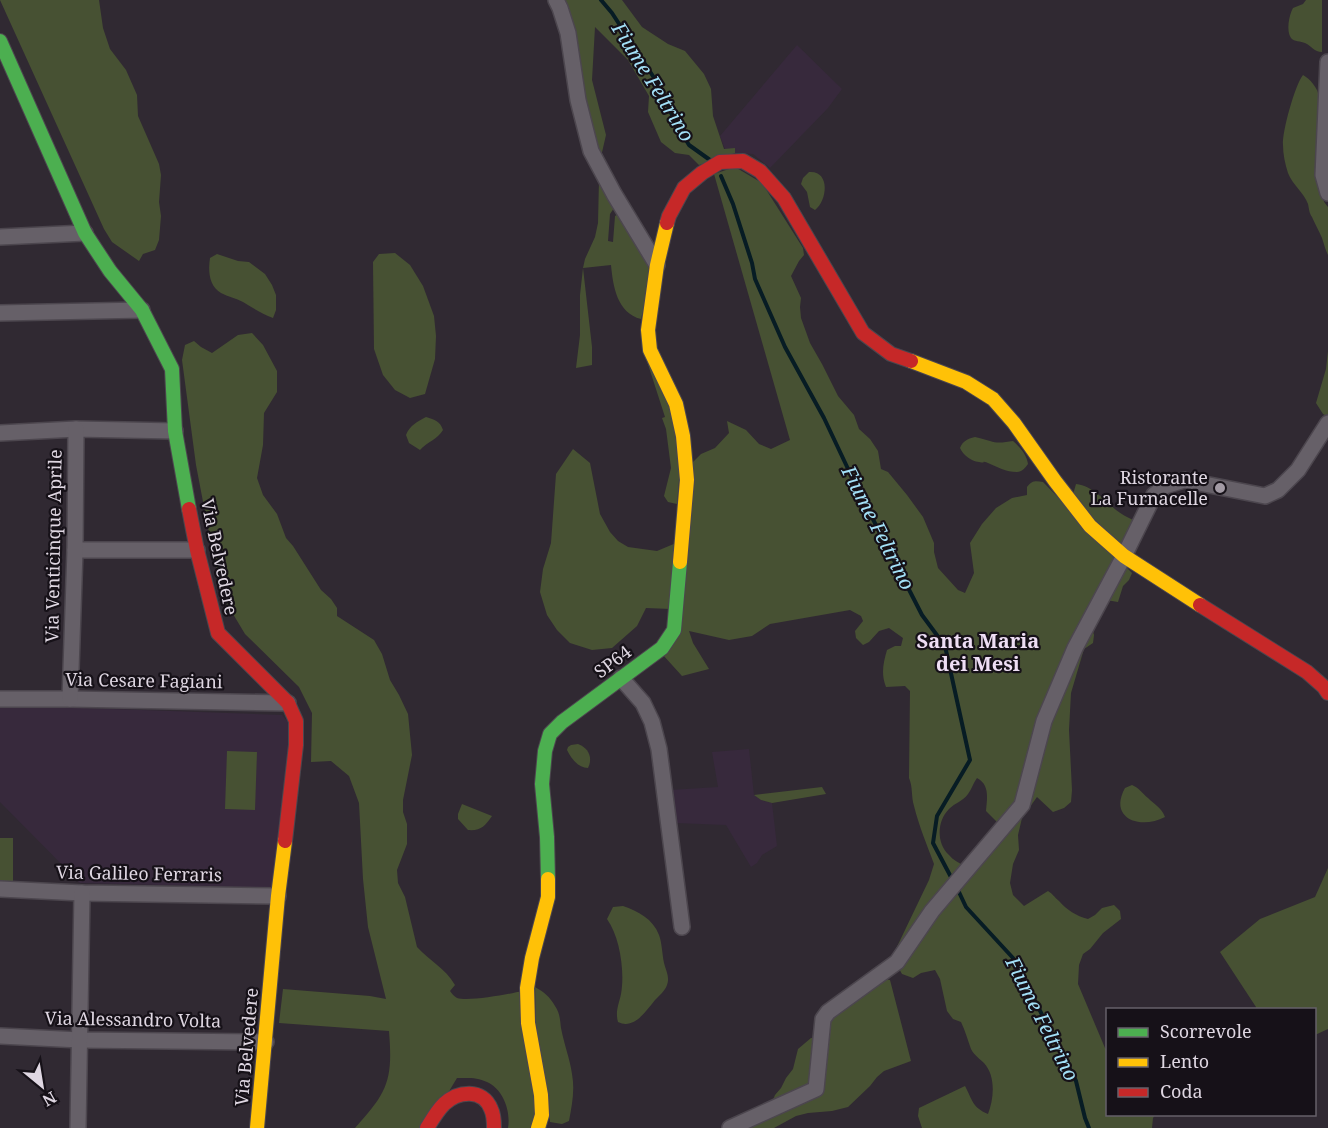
<svg xmlns="http://www.w3.org/2000/svg" width="1328" height="1128" font-family="'Noto Serif',serif">
<style>
.built{fill:#37293c}
.green{fill:#475133;fill-rule:evenodd}
.lines{fill:none;stroke-linecap:round;stroke-linejoin:round}
.stream{stroke:#071c24;stroke-width:4}
.street-casing{stroke:#4c464e;stroke-width:18}
.fast-casing{stroke:#4c464e;stroke-width:16}
.slow-casing{stroke:#4c464e;stroke-width:16}
.jam-casing{stroke:#4c464e;stroke-width:16}
.street{stroke:#666068;stroke-width:15}
.fast{stroke:#4caf50;stroke-width:14}
.slow{stroke:#ffc107;stroke-width:14}
.jam{stroke:#c62828;stroke-width:14}
.poi-dot{fill:#a29aa4;stroke:#161118;stroke-width:2}
.labels{text-anchor:middle;stroke-width:4.5;stroke-linejoin:round;paint-order:stroke}
.poi-label{font-size:18px;fill:#dfd7e2;stroke:#161118;text-anchor:end}
.street-label{font-size:18px;fill:#dfd7e2;stroke:#161118}
.water-label{font-size:20px;font-style:italic;fill:#a3e0f7;stroke:#161118}
.neighbourhood-label{font-size:20px;font-weight:bold;fill:#eedef4;stroke:#161118}
</style>
<rect width="100%" height="100%" fill="#302932"/>
<g class="built">
<path d="M797 45 842 89 828 108 770 168 753 154 735 153 725 149 720 136Z"/>
<path d="M0 705 282 715 291 725 272 888 80 883 0 802Z"/>
<path d="M749 749 754 795 761 800 772 803 777 846 762 855 757 863 751 867 726 825 676 823 670 790 718 787 712 752Z"/>
</g>
<g class="green">
<path d="M0 0H99L103 28 110 49 126 70 137 95 138 116 159 164 161 175 159 202 161 216 159 240 155 250 143 254 139 261 112 242 104 229Z"/>
<path d="M559 0H622L642 27 668 44 685 51 704 74 711 89 713 116 724 149 735 148V153L699 165 689 155 675 153 661 142 648 112 649 96 628 60 595 27 592 80 606 135 600 161Z"/>
<path d="M1306 0H1322V52C1314 52 1312 46 1305 43 1301 41 1294 42 1291 38 1286 31 1289 15 1293 8L1303 4Z"/>
<path d="M1303 75C1310 79 1318 88 1319 97 1320 103 1319 110 1319 115 1318 141 1310 187 1328 207V255C1325 249 1324 244 1322 238 1319 231 1315 224 1312 217 1309 213 1309 208 1308 204 1304 193 1292 184 1288 173 1285 164 1283 154 1283 145 1282 132 1295 85 1303 75Z"/>
<path d="M735 167 762 183 803 248 804 255 799 261 791 276 801 298 800 307 801 318 810 343 822 364 838 396 854 415 859 429 870 439 878 451 881 469 888 472 907 495 923 517 934 543V552L938 568 958 590 965 593 974 573 970 543 982 524 996 508 1012 498 1027 495V487C1032 480 1036 481 1043 482L1132 573 1129 580 1123 586 1118 602 1106 600 1092 627 1094 635 1093 643 1084 649 1071 693 1069 730 1072 790 1071 802 1064 808 1053 812 1037 797 1022 818 1018 835 1019 850 1013 864 1010 883 1013 895 1024 906 1048 891C1053 894 1054 897 1059 901 1067 910 1076 916 1088 919L1095 915 1102 908 1114 905 1120 911 1121 919 1103 933 1090 949 1083 954 1079 965 1078 984 1105 1048 1107 1050 1108 1114 1155 1115 1153 1118 1152 1128H922L918 1116 919 1108 965 1086C973 1101 972 1107 988 1114 994 1099 996 1076 984 1063 980 1059 974 1055 971 1049 968 1041 965 1030 961 1022L953 1019 947 1011 940 979 935 970 921 973 913 978 902 974 897 965 893 955 929 880 934 864C927 845 919 826 914 806 911 796 913 787 909 778L910 691 905 686 886 687C881 674 883 664 887 650L895 646H901L903 638 889 628 879 631 869 642 863 645 856 638 855 631 863 621 861 616 850 610 770 624 752 636 729 640 689 631 693 643 709 669 682 676 663 655 688 467 701 454 715 448 729 433 727 421 746 430 759 444 771 449 790 440 714 174ZM977 778C990 785 987 798 986 811L999 824 965 866C959 863 953 860 949 855 936 843 937 821 949 809 955 803 963 801 968 794 972 789 973 783 977 778Z"/>
<path d="M809 172C830 170 828 200 815 210L810 207 807 192 801 184 803 178Z"/>
<path d="M599 180 614 208 610 214 608 241 613 242 615 216 619 214 654 266 641 319C617 313 613 286 611 265L583 268 592 347V365L576 368 580 335V295L583 268 585 259 595 237 598 223Z"/>
<path d="M395 253 410 265 423 286 434 316 436 336 435 359 425 394 410 398 395 390 383 375 374 349 373 262 379 254Z"/>
<path d="M217 254 238 261 249 262 265 274 272 285 276 295V310L273 318C262 314 253 308 243 302 236 298 228 297 221 293 209 286 208 271 210 258Z"/>
<path d="M252 333 263 345 277 371V392L264 413 263 445 257 478 263 495 277 514 286 538 293 546 321 590 331 599 337 608V616L374 640 382 654 390 680 399 695 408 714 412 755 403 800V812L407 824V844L397 870 398 883 405 897 417 947C430 961 445 968 455 985L450 991C452 994 454 996 457 998 468 1002 510 994 522 991L538 1107 532 1128H508C511 1111 503 1089 487 1082 477 1077 468 1078 457 1078L427 1128H355C388 1092 393 1080 389 1031L279 1023 283 989 370 996 386 999 368 927 363 879 359 803 349 776 331 761 311 762 312 713 299 687 245 634 224 599 213 554 196 465 182 360 185 345 194 341 201 347 212 353 238 335Z"/>
<path d="M1328 351V417L1323 414 1316 403 1326 369Z"/>
<path d="M645 355 683 434 677 504 668 502 664 496 671 468 666 429 662 418 665 417Z"/>
<path d="M426 417C435 420 440 421 443 430 438 439 427 442 420 450L409 443 406 435C410 425 417 422 426 417Z"/>
<path d="M975 437C981 438 985 440 990 441 998 444 1005 442 1013 441 1020 447 1027 455 1028 464 1025 468 1022 472 1017 472 1006 472 997 467 988 463 979 460 988 464 979 462 971 461 963 455 960 448 963 441 967 439 975 437Z"/>
<path d="M573 449 590 463 600 514 610 532 618 541 628 547 657 551 676 543 671 609 646 608 637 626 612 648 592 650 570 643 557 630 547 615 540 592 543 569 551 543 556 474Z"/>
<path d="M1076 484C1093 486 1104 500 1116 510 1121 514 1127 517 1133 520L1121 546 1072 498Z"/>
<path d="M578 744C589 748 593 758 588 768 578 768 571 758 567 750L568 747 571 745Z"/>
<path d="M227 751 257 752 255 810 225 809Z"/>
<path d="M1132 785C1139 788 1142 793 1148 798 1155 805 1161 807 1165 817 1141 830 1108 819 1125 788Z"/>
<path d="M822 787 826 794 772 803 761 800 754 795Z"/>
<path d="M462 804 492 816C485 826 481 831 468 830L458 819V814Z"/>
<rect x="0" y="838" width="13" height="43"/>
<path d="M1328 868V1029L1315 1035 1314 1010 1256 1009V1007L1220 952 1260 919 1315 897Z"/>
<path d="M623 906C638 911 653 919 659 935 662 943 662 953 664 963 666 971 670 977 667 985 665 991 659 996 655 1000 646 1011 634 1030 618 1022 615 1011 619 1004 621 994 625 972 620 937 607 919L613 907Z"/>
<path d="M876 978 890 980 911 1061 884 1071 877 1077 870 1086 848 1107 832 1111 808 1113 796 1116 774 1128H741L772 1102 775 1095 781 1088 786 1078 793 1069 798 1049 811 1038H817L832 1014Z"/>
<path d="M535 987C544 992 550 997 555 1006 560 1013 560 1020 561 1028 564 1044 570 1059 572 1074 575 1090 572 1105 569 1121L562 1124 550 1122 536 1025Z"/>
</g>
<g class="lines">
<g class="stream">
<path d="M601 0 612 13 660 87 675 122 689 145 710 160"/>
<path d="M721 176 733 204 752 263 755 279 785 347 824 418 858 490 922 615 945 646 970 760 937 816 933 843 952 879"/>
<path d="M958 890 966 907 1013 958 1076 1081 1085 1118 1089 1128"/>
</g>
<defs>
<g id="street">
<path d="M556 0 560 8 568 33 578 100 591 151 614 194 657 265"/>
<path d="M1328 62 1323 175 1328 193"/>
<path d="M0 237 85 233"/>
<path d="M0 313 142 310"/>
<path d="M0 433 76 429 175 431"/>
<path d="M75 550H197"/>
<path d="M621 678 643 703 652 722 659 749 682 927"/>
<path d="M0 699H70L288 703"/>
<path d="M70 699 75 550 76 429"/>
<path d="M0 889 82 893 278 896"/>
<path d="M0 1036 80 1040 266 1042"/>
<path d="M78 1128 82 893"/>
<path d="M730 1128 816 1089 823 1019 828 1012 897 962 932 911 1022 805 1044 721 1075 648 1124 556 1154 495 1165 486 1184 480 1265 496 1278 490 1298 470 1328 423"/>
</g>
<g id="fast">
<path d="M0 41 85 233 110 271 142 310 172 369 175 431 189 509"/>
<path d="M548 879 547 837 542 784 545 751 550 734 562 722 662 648 674 630 680 562"/>
</g>
<g id="slow">
<path d="M667 223 657 265 648 330 650 350 676 404 683 436 687 480 680 562"/>
<path d="M911 361 966 382 993 399 1014 423 1055 481 1090 526 1124 556 1200 605"/>
<path d="M257 1128 278 896 285 841"/>
<path d="M538 1128 542 1115 541 1095 528 1023 527 988 532 958 548 897V879"/>
</g>
<g id="jam">
<path d="M667 223 669 216 684 188 702 173 720 162 743 161 760 171 784 198 863 333 891 354 911 361"/>
<path d="M189 509 197 550 218 633 288 703 296 721V745L285 841"/>
<path d="M1200 605 1307 672 1324 687 1328 693"/>
<path d="M427 1128C432 1120 437 1111 444 1104 458 1091 483 1088 491 1109 494 1115 494 1121 494 1128"/>
</g>
</defs>
<use href="#street" class="street-casing"/>
<use href="#fast" class="fast-casing"/>
<use href="#slow" class="slow-casing"/>
<use href="#jam" class="jam-casing"/>
<use href="#street" class="street"/>
<use href="#fast" class="fast"/>
<use href="#slow" class="slow"/>
<use href="#jam" class="jam"/>
</g>
<circle class="poi-dot" cx="1220" cy="488" r="6"/>
<g class="labels">
<g class="poi-label">
<text x="1208" y="484">Ristorante<tspan x="1208" dy="21">La Furnacelle</tspan></text>
</g>
<g class="street-label">
<text transform="translate(54 546) rotate(-89)" y="6">Via Venticinque Aprile</text>
<text transform="translate(219 557) rotate(78)" y="6">Via Belvedere</text>
<text transform="translate(613 662) rotate(-37)" y="6">SP64</text>
<text transform="translate(144 681) rotate(1)" y="6">Via Cesare Fagiani</text>
<text transform="translate(139 874) rotate(1)" y="6">Via Galileo Ferraris</text>
<text transform="translate(133 1020) rotate(1)" y="6">Via Alessandro Volta</text>
<text transform="translate(247 1047) rotate(-85)" y="6">Via Belvedere</text>
</g>
<g class="water-label">
<text transform="translate(653 82) rotate(58)" y="7">Fiume Feltrino</text>
<text transform="translate(878 528) rotate(63)" y="7">Fiume Feltrino</text>
<text transform="translate(1042 1019) rotate(63)" y="7">Fiume Feltrino</text>
</g>
<g class="neighbourhood-label">
<text x="978" y="648">Santa Maria<tspan x="978" dy="23">dei Mesi</tspan></text>
</g>
</g>
<rect x="1106" y="1008" width="210" height="108" fill="#161118" stroke="#666069" stroke-width="1.5"/>
<rect x="1118" y="1028" width="30" height="9" fill="#4caf50" stroke="#666069" stroke-width="1.5"/>
<text x="1160" y="1038" font-size="18" fill="#dfd7e2">Scorrevole</text>
<rect x="1118" y="1058" width="30" height="9" fill="#ffc107" stroke="#666069" stroke-width="1.5"/>
<text x="1160" y="1068" font-size="18" fill="#dfd7e2">Lento</text>
<rect x="1118" y="1088" width="30" height="9" fill="#c62828" stroke="#666069" stroke-width="1.5"/>
<text x="1160" y="1098" font-size="18" fill="#dfd7e2">Coda</text>
<g transform="translate(42 1086) rotate(150)" stroke="#161118" stroke-width="4.5" paint-order="stroke">
<path d="M0-4.5L10 22L0 15L-10 22Z" fill="#dfd7e2"/>
<text y="-9" font-size="16" font-weight="bold" text-anchor="middle" fill="#dfd7e2">N</text>
</g>
</svg>
